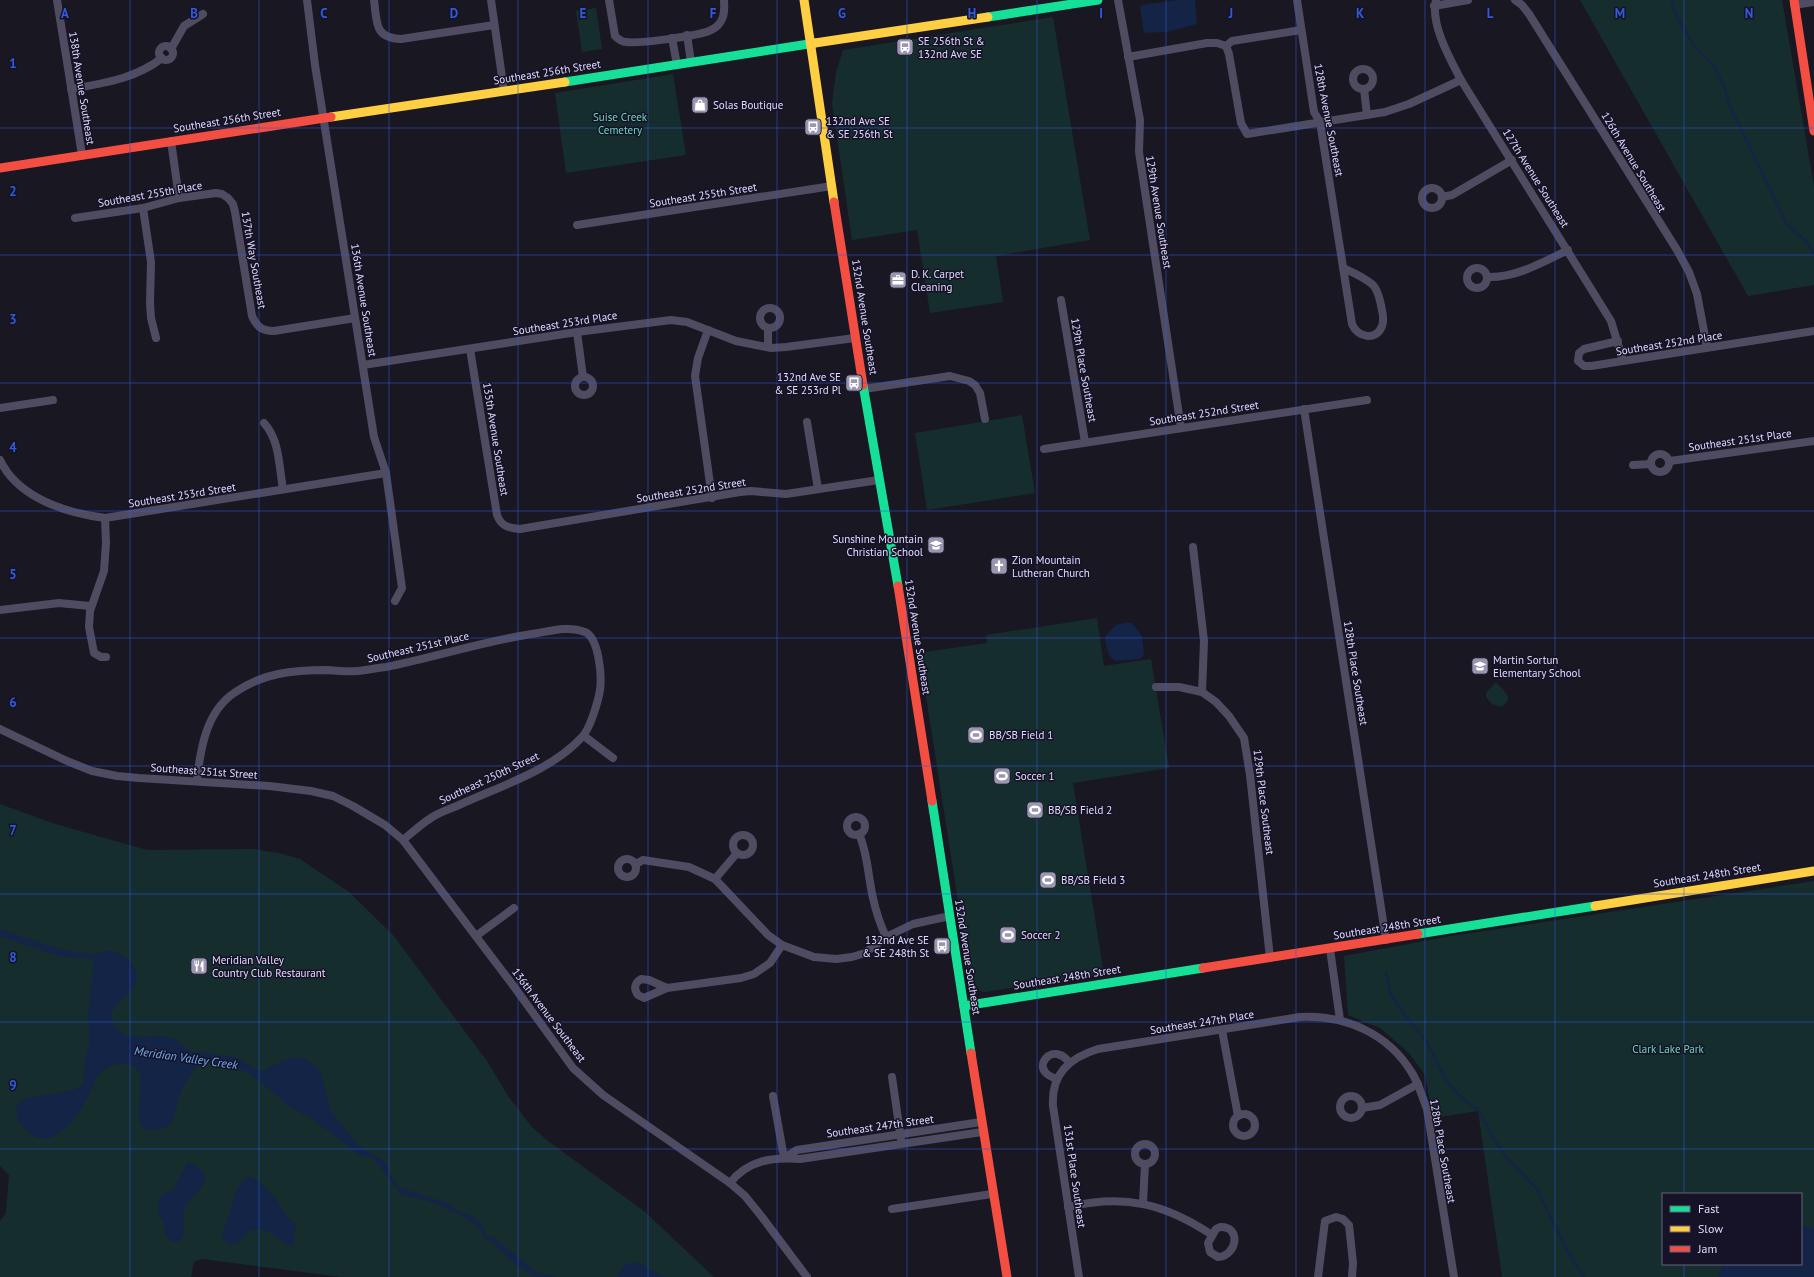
<svg xmlns="http://www.w3.org/2000/svg" width="1814" height="1277" font-family="'PT Sans',sans-serif">
<style>
.green{fill:#162d2e;fill-rule:evenodd}
.water{fill:#132446}
.lines{fill:none;stroke-linecap:round;stroke-linejoin:round}
.stream{stroke:#132446;stroke-width:2.5}
.street{stroke:#4f4c62;stroke-width:8}
.fast{stroke:#16e098;stroke-width:9}
.slow{stroke:#ffcf43;stroke-width:9}
.jam{stroke:#f24e42;stroke-width:9}
.grid{fill:none;stroke:#305cdc;stroke-width:1;stroke-opacity:0.55}
.labels{text-anchor:middle;stroke-width:3;stroke-linejoin:round;paint-order:stroke}
.poi-label{font-size:11px;fill:#e0dafc;stroke:#161227;text-anchor:start}
.street-label{font-size:11px;fill:#e0dafc;stroke:#161227}
.park-label{font-size:11px;fill:#6ad8c2;stroke:#161227}
.water-label{font-size:12px;font-style:italic;fill:#6fb1f5;stroke:#161227}
.grid-label{font-size:13px;text-anchor:middle;font-weight:bold;fill:#305cdc;stroke:#161227;stroke-width:3;stroke-linejoin:round;paint-order:stroke}
</style>
<rect width="100%" height="100%" fill="#191722"/>
<g class="green">
<path d="M1580 0H1782L1814 186V285L1748 296Z"/>
<path d="M596 8 602 49 582 52 576 11Z"/>
<path d="M1053 17 1090 240 996 256 1003 302 930 313 917 230 852 240 832 103 836 72 843 50Z"/>
<path d="M673 74 686 155 566 173 555 93Z"/>
<path d="M1022 415 1035 493 927 510 915 433Z"/>
<path d="M1097 618 1104 666 1151 659 1169 768 1073 783 1104 974 985 992C978 991 975 989 971 984L920 658 924 652 987 643 986 635Z"/>
<path d="M1495 683H1497C1500 686 1509 695 1508 699 1507 702 1503 705 1502 707L1492 704 1486 697V693Z"/>
<path d="M0 804 52 823 147 850 253 849 279 853 300 859 349 892 393 935 487 1061 508 1096 532 1127 548 1141 644 1211 714 1277H341L202 1259 194 1262 191 1277H0V1221L6 1213 9 1175 0 1166Z"/>
<path d="M1814 881V1277H1502L1478 1111 1433 1118 1425 1075 1409 1053 1380 1028 1348 1015 1344 956 1451 936ZM1663 1194H1801V1264H1663Z"/>
</g>
<g class="water">
<path d="M1179 0H1195L1197 24 1167 32 1144 33 1140 8 1141 5Z"/>
<path d="M1124 623H1132L1142 636 1144 653 1143 656 1139 659 1115 661C1108 657 1105 644 1105 636L1116 625Z"/>
<path d="M0 929 60 949 96 955C112 942 142 963 136 982 132 995 116 1002 111 1014L114 1027 125 1035 133 1037 161 1036 174 1038 190 1051 235 1057 261 1072 282 1061 296 1057 305 1059 312 1063 320 1072 331 1111 359 1146 372 1155 383 1160 387 1164 391 1176 399 1187 447 1203 458 1211 476 1218 480 1222 486 1235 496 1239 533 1270 539 1273 557 1277H536L512 1262 494 1244 483 1237 482 1232 475 1223 470 1222 462 1215 429 1201 401 1194 374 1159 358 1154 314 1120 288 1106 267 1087 245 1071 214 1062 199 1063C193 1070 184 1084 180 1093 174 1112 178 1131 151 1130 120 1129 162 1062 123 1064 114 1064 105 1068 99 1074 95 1078 95 1084 92 1088 83 1107 75 1124 56 1135 50 1139 43 1140 36 1137 30 1134 22 1128 19 1121 1 1086 74 1101 83 1083L85 1059 90 1042 88 1013 94 959 59 956 0 936Z"/>
<path d="M187 1163C193 1163 197 1166 201 1170 215 1182 188 1197 184 1209 182 1218 185 1228 183 1237L178 1242H173L166 1237 163 1221 158 1212V1203L161 1195 172 1190 175 1187Z"/>
<path d="M248 1176 256 1179 274 1196 288 1218 297 1225 294 1236 293 1246C280 1244 269 1225 253 1230 241 1233 241 1252 224 1240L222 1233C224 1228 227 1223 228 1218 233 1205 235 1184 248 1176Z"/>
<path d="M1801 1226 1814 1228V1277H1718L1723 1264H1801Z"/>
<path d="M636 1262 665 1277H617L625 1265Z"/>
</g>
<g class="lines">
<g class="stream">
<path d="M1671 0 1677 17 1692 43 1715 68 1724 86 1730 106 1787 225 1807 242 1814 255"/>
<path d="M1386 972 1390 993 1401 1010 1426 1041 1445 1079 1459 1095 1479 1111 1492 1136 1507 1158 1537 1189 1568 1253 1584 1277"/>
</g>
<g class="street">
<path d="M57 0 82 155"/>
<path d="M307 0 315 65 374 437 386 473 402 588 395 601"/>
<path d="M374 0C377 22 374 38 401 39L494 25"/>
<path d="M491 0 504 91"/>
<path d="M609 0 615 36C618 39 622 42 626 42 638 44 697 36 709 31 724 25 725 13 724 0"/>
<path d="M1118 0 1140 120 1139 152 1181 428"/>
<path d="M1297 0 1314 112 1320 122 1352 324C1357 337 1376 342 1382 326 1385 319 1382 312 1381 305 1379 297 1378 290 1373 285 1364 277 1354 273 1343 268"/>
<path d="M1436 0C1430 24 1450 59 1461 80L1611 321 1623 361"/>
<path d="M1515 0 1522 5 1529 14 1677 250 1689 272 1697 294 1707 347"/>
<path d="M1794 5 1814 2"/>
<path d="M1434 6 1468 0"/>
<path d="M687 35 691 62"/>
<path d="M672 38 677 65"/>
<path d="M1226 46 1229 54 1241 123 1247 134 1385 112 1409 104 1461 80"/>
<circle cx="166" cy="53" r="7"/>
<path d="M171 49 184 26 203 14"/>
<path d="M1128 57 1207 43H1217L1226 46 1232 41 1301 30"/>
<circle cx="1363" cy="79" r="10"/>
<path d="M71 89C104 83 135 79 162 58"/>
<path d="M1364 89 1367 115"/>
<path d="M171 141 179 198"/>
<circle cx="1432" cy="198" r="10"/>
<path d="M1442 197 1452 195 1512 160"/>
<path d="M143 208 151 262 150 303 151 318 156 338"/>
<path d="M75 218 143 208 179 198 216 193 222 194 228 198 233 204 235 212 252 316C257 327 262 331 274 331L355 318"/>
<path d="M577 225 832 186"/>
<circle cx="1477" cy="278" r="10"/>
<path d="M1488 277C1516 278 1543 262 1568 250"/>
<path d="M1061 300 1085 442"/>
<circle cx="770" cy="318" r="10"/>
<path d="M708 330 698 358 695 376 712 498"/>
<path d="M577 332 583 377"/>
<path d="M1618 341 1584 349 1579 353 1578 361 1584 366H1591L1814 331"/>
<path d="M768 347V328"/>
<path d="M470 349 497 515C501 526 508 528 520 529L740 492 751 491 786 494 879 480"/>
<path d="M363 365 577 332 671 320 687 322 736 341 771 348 786 347 855 338"/>
<circle cx="584" cy="386" r="9"/>
<path d="M864 389 950 376 969 381 975 385 980 393 985 419"/>
<path d="M0 408 53 400"/>
<path d="M1304 409 1386 940"/>
<path d="M807 422 818 489"/>
<path d="M264 423C280 440 279 468 283 489"/>
<path d="M1044 449 1367 400"/>
<circle cx="1660" cy="463" r="9"/>
<path d="M0 460C18 498 66 513 105 518L386 473"/>
<path d="M1670 461 1814 441"/>
<path d="M1633 465 1651 464"/>
<path d="M105 518 106 543 104 571 90 611 89 627 94 653 101 657H106"/>
<path d="M1193 547 1204 641 1202 692"/>
<path d="M0 610 59 603 90 606"/>
<path d="M1156 687H1179L1202 692 1216 702 1229 716 1244 738 1250 775 1270 958"/>
<path d="M0 729 67 761 92 771 117 776 139 778 269 786 311 791 333 796 353 806 385 825 403 840 515 988 573 1068 603 1095 730 1183 745 1196 762 1217 807 1277"/>
<path d="M584 736 613 758"/>
<path d="M197 781C200 750 206 712 234 693 262 673 293 670 327 670 337 671 348 672 358 671 367 670 377 668 386 667 437 657 487 640 538 633 554 630 570 626 585 632 599 638 602 676 600 690 598 702 590 729 582 737 551 771 500 786 459 805 450 809 439 812 431 818 421 824 412 833 403 840"/>
<circle cx="856" cy="826" r="9"/>
<path d="M859 834C868 854 868 877 873 898 876 912 880 924 886 937"/>
<circle cx="743" cy="845" r="10"/>
<circle cx="627" cy="868" r="9"/>
<path d="M636 864 643 860 689 867 715 879 768 935 782 945 814 957 836 959 852 957 865 953 886 937 913 924 950 916"/>
<path d="M715 879 737 853"/>
<path d="M476 936 514 908"/>
<path d="M1330 949 1340 1020"/>
<path d="M667 988 649 980 641 979C635 983 633 988 638 995L644 998 667 988 741 978 754 974 770 963 782 945"/>
<path d="M1222 1030 1238 1116"/>
<path d="M892 1077 901 1139"/>
<path d="M1057 1079C1054 1078 1049 1076 1046 1073 1037 1064 1049 1050 1060 1055 1064 1056 1067 1060 1070 1063"/>
<path d="M773 1096 784 1158"/>
<circle cx="1351" cy="1107" r="11"/>
<path d="M1362 1108 1380 1105 1418 1084"/>
<circle cx="1244" cy="1125" r="11"/>
<circle cx="1145" cy="1154" r="10"/>
<path d="M784 1158 797 1150 981 1122"/>
<path d="M730 1183C748 1160 772 1157 800 1159L982 1132"/>
<path d="M1143 1203 1145 1164"/>
<path d="M1068 1207C1124 1194 1164 1203 1212 1235"/>
<path d="M892 1209 992 1194"/>
<path d="M1220 1227C1242 1226 1237 1256 1218 1257L1210 1252 1208 1243 1216 1229Z"/>
<path d="M1079 1277 1053 1106C1051 1074 1069 1058 1098 1049L1300 1017C1345 1015 1388 1033 1412 1073 1419 1084 1422 1097 1427 1109L1454 1277"/>
<path d="M1318 1277 1325 1221 1336 1217 1343 1219 1349 1225 1353 1263 1352 1277"/>
</g>
<g class="fast">
<path d="M988 17 1098 0"/>
<path d="M565 82 815 43"/>
<path d="M863 385 898 586"/>
<path d="M932 801 971 1053"/>
<path d="M1418 934 1595 906"/>
<path d="M964 1006 1203 968"/>
</g>
<g class="slow">
<path d="M804 0 834 202"/>
<path d="M815 43 988 17"/>
<path d="M331 117 565 82"/>
<path d="M1595 906 1814 871"/>
</g>
<g class="jam">
<path d="M1794 0 1814 131"/>
<path d="M0 168 331 117"/>
<path d="M834 202 863 385"/>
<path d="M898 586 932 801"/>
<path d="M1203 968 1418 934"/>
<path d="M971 1053 1007 1277"/>
</g>
</g>
<path class="grid" d="M130 0V1277M259 0V1277M389 0V1277M518 0V1277M648 0V1277M777 0V1277M907 0V1277M1037 0V1277M1166 0V1277M1296 0V1277M1425 0V1277M1555 0V1277M1684 0V1194M0 128H1814M0 255H1814M0 383H1814M0 511H1814M0 638H1814M0 766H1814M0 894H1814M0 1022H1814M0 1149H1814M1684 1264V1277"/>
<defs>
<symbol id="bus-square" viewBox="-11 -11 22 22"><rect x="-9" y="-9" width="18" height="18" rx="4" fill="#9a96b0" stroke="#161227"/><path d="M-5-6H5V4H4V6H2V4H-2V6H-4V4H-5ZM-3.5-4V0h7V-4ZM-3.5 1.2v1.5H-2V1.2ZM2 1.2v1.5H3.5V1.2Z" fill="#fff"/></symbol>
<symbol id="shop-square" viewBox="-11 -11 22 22"><rect x="-9" y="-9" width="18" height="18" rx="4" fill="#9a96b0" stroke="#161227"/><path d="M-5-2.5h2.3a2.7 3.5 0 0 1 5.4 0H5L5.5 6h-11ZM-1.5-2.5h3a1.5 2.3 0 0 0-3 0Z" fill="#fff"/></symbol>
<symbol id="office-square" viewBox="-11 -11 22 22"><rect x="-9" y="-9" width="18" height="18" rx="4" fill="#9a96b0" stroke="#161227"/><path d="M-6-3h4V-5.5h4V-3h4V5H-6ZM-1-4.5V-3h2v-1.5ZM-6 0V1H6V0Z" fill="#fff"/></symbol>
<symbol id="school-square" viewBox="-11 -11 22 22"><rect x="-9" y="-9" width="18" height="18" rx="4" fill="#9a96b0" stroke="#161227"/><path d="M0-5L7-2L0 1L-7-2ZM-4 1L0 2.5L4 1V4Q0 6-4 4Z" fill="#fff"/></symbol>
<symbol id="church-square" viewBox="-11 -11 22 22"><rect x="-9" y="-9" width="18" height="18" rx="4" fill="#9a96b0" stroke="#161227"/><path d="M-1.2-6h2.4v3.5h3.3v2.4h-3.3V6h-2.4V-.1h-3.3v-2.4h3.3Z" fill="#fff"/></symbol>
<symbol id="stadium-square" viewBox="-11 -11 22 22"><rect x="-9" y="-9" width="18" height="18" rx="4" fill="#9a96b0" stroke="#161227"/><path d="M0-5a6.5 5 0 1 0 0 10a6.5 5 0 1 0 0-10ZM-3.5-1.8h7v3.6h-7Z" fill="#fff"/></symbol>
<symbol id="restaurant-square" viewBox="-11 -11 22 22"><rect x="-9" y="-9" width="18" height="18" rx="4" fill="#9a96b0" stroke="#161227"/><path d="M-5-6h1v4h1v-4h1v4h1v-4h1v5L-1.5 .5V6h-2V.5L-5-1ZM5-6V6H3V1.5H1.5Q1.5-4 5-6Z" fill="#fff"/></symbol>
</defs>
<g fill-rule="evenodd">
<use href="#bus-square" x="895" y="37" width="20" height="20"/>
<use href="#shop-square" x="690" y="95" width="20" height="20"/>
<use href="#bus-square" x="803" y="117" width="20" height="20"/>
<use href="#office-square" x="888" y="270" width="20" height="20"/>
<use href="#bus-square" x="844" y="373" width="20" height="20"/>
<use href="#school-square" x="926" y="535" width="20" height="20"/>
<use href="#church-square" x="989" y="556" width="20" height="20"/>
<use href="#school-square" x="1470" y="656" width="20" height="20"/>
<use href="#stadium-square" x="966" y="725" width="20" height="20"/>
<use href="#stadium-square" x="992" y="766" width="20" height="20"/>
<use href="#stadium-square" x="1025" y="800" width="20" height="20"/>
<use href="#stadium-square" x="1038" y="870" width="20" height="20"/>
<use href="#stadium-square" x="998" y="925" width="20" height="20"/>
<use href="#bus-square" x="932" y="936" width="20" height="20"/>
<use href="#restaurant-square" x="189" y="956" width="20" height="20"/>
</g>
<g class="labels">
<g class="poi-label">
<text x="918" y="45">SE 256th St &amp;<tspan x="918" dy="13">132nd Ave SE</tspan></text>
<text x="713" y="109">Solas Boutique</text>
<text x="826" y="125">132nd Ave SE<tspan x="826" dy="13">&amp; SE 256th St</tspan></text>
<text x="911" y="278">D. K. Carpet<tspan x="911" dy="13">Cleaning</tspan></text>
<text x="841" y="381" text-anchor="end">132nd Ave SE<tspan x="841" dy="13">&amp; SE 253rd Pl</tspan></text>
<text x="923" y="543" text-anchor="end">Sunshine Mountain<tspan x="923" dy="13">Christian School</tspan></text>
<text x="1012" y="564">Zion Mountain<tspan x="1012" dy="13">Lutheran Church</tspan></text>
<text x="1493" y="664">Martin Sortun<tspan x="1493" dy="13">Elementary School</tspan></text>
<text x="989" y="739">BB/SB Field 1</text>
<text x="1015" y="780">Soccer 1</text>
<text x="1048" y="814">BB/SB Field 2</text>
<text x="1061" y="884">BB/SB Field 3</text>
<text x="1021" y="939">Soccer 2</text>
<text x="929" y="944" text-anchor="end">132nd Ave SE<tspan x="929" dy="13">&amp; SE 248th St</tspan></text>
<text x="212" y="964">Meridian Valley<tspan x="212" dy="13">Country Club Restaurant</tspan></text>
</g>
<g class="street-label">
<text transform="translate(547 72) rotate(-9)" y="4">Southeast 256th Street</text>
<text transform="translate(82 88) rotate(81)" y="4">138th Avenue Southeast</text>
<text transform="translate(227 120) rotate(-9)" y="4">Southeast 256th Street</text>
<text transform="translate(1329 120) rotate(79)" y="4">128th Avenue Southeast</text>
<text transform="translate(1634 162) rotate(59)" y="4">126th Avenue Southeast</text>
<text transform="translate(1536 178) rotate(58)" y="4">127th Avenue Southeast</text>
<text transform="translate(150 194) rotate(-10)" y="4">Southeast 255th Place</text>
<text transform="translate(703 195) rotate(-9)" y="4">Southeast 255th Street</text>
<text transform="translate(1159 212) rotate(81)" y="4">129th Avenue Southeast</text>
<text transform="translate(254 260) rotate(80)" y="4">137th Way Southeast</text>
<text transform="translate(364 300) rotate(81)" y="4">136th Avenue Southeast</text>
<text transform="translate(865 317) rotate(81)" y="4">132nd Avenue Southeast</text>
<text transform="translate(565 323) rotate(-9)" y="4">Southeast 253rd Place</text>
<text transform="translate(1669 343) rotate(-9)" y="4">Southeast 252nd Place</text>
<text transform="translate(1084 370) rotate(80)" y="4">129th Place Southeast</text>
<text transform="translate(1204 413) rotate(-9)" y="4">Southeast 252nd Street</text>
<text transform="translate(496 439) rotate(81)" y="4">135th Avenue Southeast</text>
<text transform="translate(1740 440) rotate(-8)" y="4">Southeast 251st Place</text>
<text transform="translate(691 490) rotate(-9)" y="4">Southeast 252nd Street</text>
<text transform="translate(182 495) rotate(-9)" y="4">Southeast 253rd Street</text>
<text transform="translate(918 637) rotate(81)" y="4">132nd Avenue Southeast</text>
<text transform="translate(418 647) rotate(-13)" y="4">Southeast 251st Place</text>
<text transform="translate(1356 673) rotate(81)" y="4">128th Place Southeast</text>
<text transform="translate(204 771) rotate(4)" y="4">Southeast 251st Street</text>
<text transform="translate(489 778) rotate(-25)" y="4">Southeast 250th Street</text>
<text transform="translate(1264 802) rotate(83)" y="4">129th Place Southeast</text>
<text transform="translate(1707 875) rotate(-9)" y="4">Southeast 248th Street</text>
<text transform="translate(1387 927) rotate(-9)" y="4">Southeast 248th Street</text>
<text transform="translate(968 957) rotate(81)" y="4">132nd Avenue Southeast</text>
<text transform="translate(1067 977) rotate(-9)" y="4">Southeast 248th Street</text>
<text transform="translate(549 1015) rotate(53)" y="4">136th Avenue Southeast</text>
<text transform="translate(1202 1022) rotate(-9)" y="4">Southeast 247th Place</text>
<text transform="translate(880 1126) rotate(-8)" y="4">Southeast 247th Street</text>
<text transform="translate(1443 1151) rotate(80)" y="4">128th Place Southeast</text>
<text transform="translate(1075 1176) rotate(82)" y="4">131st Place Southeast</text>
</g>
<g class="park-label">
<text x="620" y="121">Suise Creek<tspan x="620" dy="13">Cemetery</tspan></text>
<text x="1668" y="1053">Clark Lake Park</text>
</g>
<g class="water-label">
<text transform="translate(186 1058) rotate(8)" y="4">Meridian Valley Creek</text>
</g>
</g>
<g class="grid-label">
<text x="65" y="18">A</text>
<text x="194" y="18">B</text>
<text x="324" y="18">C</text>
<text x="454" y="18">D</text>
<text x="583" y="18">E</text>
<text x="713" y="18">F</text>
<text x="842" y="18">G</text>
<text x="972" y="18">H</text>
<text x="1101" y="18">I</text>
<text x="1231" y="18">J</text>
<text x="1360" y="18">K</text>
<text x="1490" y="18">L</text>
<text x="1620" y="18">M</text>
<text x="1749" y="18">N</text>
<text x="13" y="68">1</text>
<text x="13" y="196">2</text>
<text x="13" y="324">3</text>
<text x="13" y="452">4</text>
<text x="13" y="579">5</text>
<text x="13" y="707">6</text>
<text x="13" y="835">7</text>
<text x="13" y="962">8</text>
<text x="13" y="1090">9</text>
</g>
<rect x="1662" y="1193" width="140" height="72" fill="#161227" stroke="#67627c"/>
<rect x="1670" y="1206" width="20" height="6" fill="#16e098" stroke="#67627c"/>
<text x="1698" y="1213" font-size="12" fill="#e0dafc">Fast</text>
<rect x="1670" y="1226" width="20" height="6" fill="#ffcf43" stroke="#67627c"/>
<text x="1698" y="1233" font-size="12" fill="#e0dafc">Slow</text>
<rect x="1670" y="1246" width="20" height="6" fill="#f24e42" stroke="#67627c"/>
<text x="1698" y="1253" font-size="12" fill="#e0dafc">Jam</text>
</svg>
